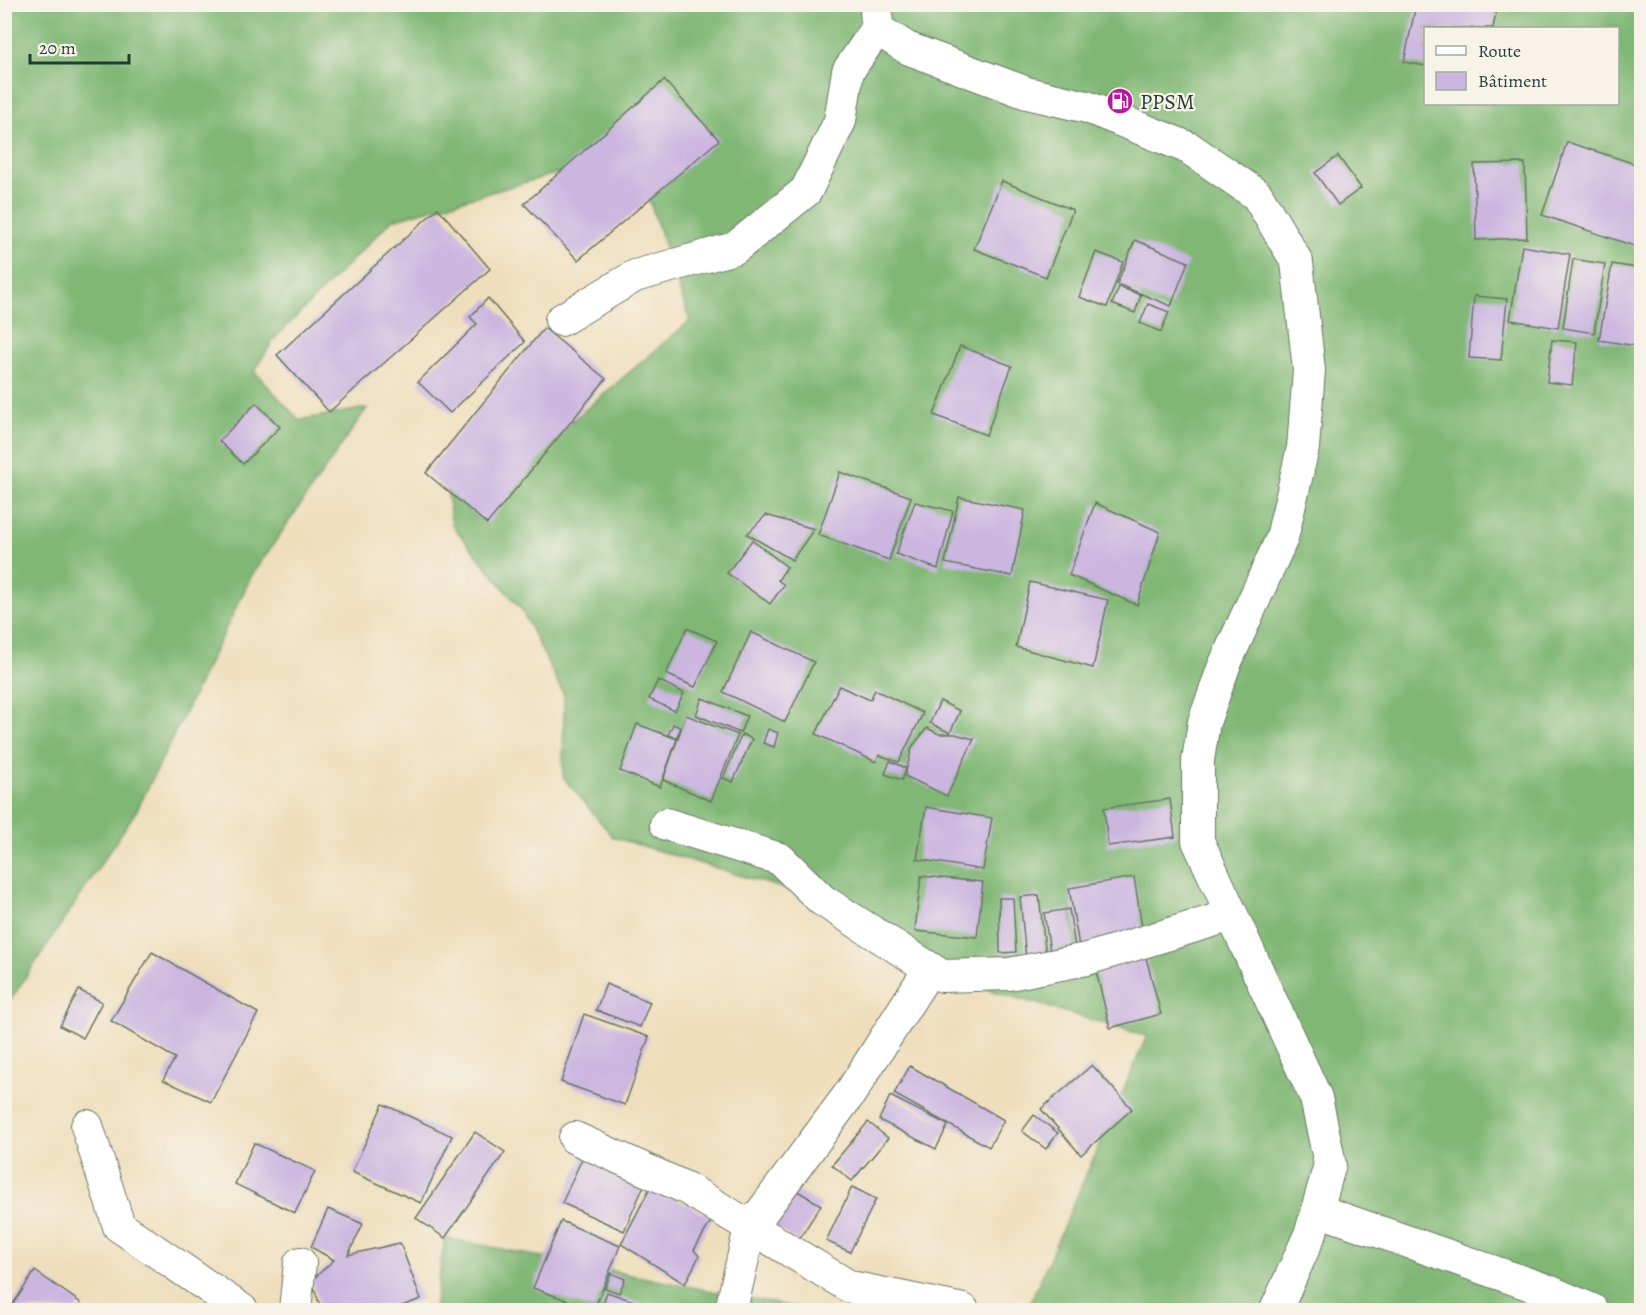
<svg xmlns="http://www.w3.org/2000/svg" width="1646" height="1315" font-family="Alegreya,serif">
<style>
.forest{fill:#80b774;stroke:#507a54;stroke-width:1.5;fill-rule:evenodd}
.building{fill:#cbb6e0}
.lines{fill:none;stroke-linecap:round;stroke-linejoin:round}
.minor-casing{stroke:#687564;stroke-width:34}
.minor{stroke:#fff;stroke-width:32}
.labels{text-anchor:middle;stroke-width:4.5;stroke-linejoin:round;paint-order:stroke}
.poi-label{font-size:22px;fill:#1f3d34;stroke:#f7f3e8;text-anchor:start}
</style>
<rect width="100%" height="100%" fill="#f7f3e8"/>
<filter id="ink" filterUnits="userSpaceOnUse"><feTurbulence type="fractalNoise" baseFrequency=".0167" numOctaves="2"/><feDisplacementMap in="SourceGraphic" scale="12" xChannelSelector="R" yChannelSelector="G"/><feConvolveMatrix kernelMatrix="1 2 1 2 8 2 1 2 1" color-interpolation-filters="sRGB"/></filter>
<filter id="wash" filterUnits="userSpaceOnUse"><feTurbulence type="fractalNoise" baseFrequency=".008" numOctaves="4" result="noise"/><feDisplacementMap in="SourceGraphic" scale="24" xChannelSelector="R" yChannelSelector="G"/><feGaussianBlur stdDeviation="1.35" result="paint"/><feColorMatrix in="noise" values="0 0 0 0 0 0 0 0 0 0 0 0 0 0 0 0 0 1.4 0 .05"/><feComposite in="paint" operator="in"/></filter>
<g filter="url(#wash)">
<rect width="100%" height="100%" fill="#efdebc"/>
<g class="forest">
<path d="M4 5H1641V1310H1027L1147 1036 942 976 822 900 613 837 563 777 564 695 521 609 452 525 445 476 492 489 690 321 633 152 392 220 275 338 254 371 299 420 367 408 252 575 137 810 5 1008ZM1426 28H1618V104H1426Z"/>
<path d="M445 1238 808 1310H434Z"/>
</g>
<g id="blocks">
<g class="building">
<path d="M1416 4H1498L1493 28H1426V66L1404 62Z"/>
<path d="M664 80 719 140 578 260 524 204Z"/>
<path d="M1567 142 1642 166 1640 248 1542 215Z"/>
<path d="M1338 156 1361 188 1338 205 1315 173Z"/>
<path d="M1525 163 1527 238 1476 240 1474 164Z"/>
<path d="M1002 181 1073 210 1046 277 974 249Z"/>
<path d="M438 208 490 269 329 412 277 355Z"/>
<path d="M1135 240 1188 262 1171 306 1117 284Z"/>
<path d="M1522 246 1570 254 1558 328 1510 320Z"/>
<path d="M1096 252 1123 262 1107 307 1079 297Z"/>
<path d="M1573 259 1605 264 1594 333 1563 328Z"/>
<path d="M1612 264 1642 269V347L1599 340Z"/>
<path d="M1119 287 1141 295 1135 313 1112 304Z"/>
<path d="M1474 296 1507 299 1501 360 1469 358Z"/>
<path d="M488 298 525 342 450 413 418 382 477 324 470 317Z"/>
<path d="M1148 304 1169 312 1161 332 1140 323Z"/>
<path d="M544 328 606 379 487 524 426 473Z"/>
<path d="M1552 340 1577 342 1572 385 1547 382Z"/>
<path d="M960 346 1012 366 986 435 934 415Z"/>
<path d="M256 403 280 427 243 464 219 441Z"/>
<path d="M840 472 911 497 889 560 818 535Z"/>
<path d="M959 497 1025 510 1012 576 945 563Z"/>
<path d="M915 502 953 511 938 569 896 554Z"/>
<path d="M1095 503 1160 532 1137 605 1069 575Z"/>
<path d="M766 515 814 529 792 560 747 534Z"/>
<path d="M752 540 787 567 778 580 784 585 770 604 727 573Z"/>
<path d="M1030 582 1108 600 1093 668 1016 647Z"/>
<path d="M687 628 717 641 695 687 666 674Z"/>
<path d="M751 632 814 662 785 722 723 692Z"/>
<path d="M658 680 684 693 675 711 649 699Z"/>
<path d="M839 686 870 700 875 690 923 713 899 762 879 755 876 762 816 734Z"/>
<path d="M702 698 747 716 740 733 696 715Z"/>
<path d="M940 701 960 711 950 733 930 723Z"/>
<path d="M686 715 738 735 711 801 663 780Z"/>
<path d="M637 724 677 739 660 787 620 771Z"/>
<path d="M673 724 681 728 676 738 668 735Z"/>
<path d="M927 728 939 734H955L974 739 947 796 905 776 912 747Z"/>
<path d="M768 729 778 733 774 747 763 743Z"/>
<path d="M742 734 752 739 733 782 723 778Z"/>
<path d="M890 761 906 768 902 780 885 774Z"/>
<path d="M1170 799 1175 837 1108 846 1104 808Z"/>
<path d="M926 807 992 818 983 870 917 859Z"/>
<path d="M921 876 983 882 977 937 915 931Z"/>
<path d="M1134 877 1144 940 1080 952 1069 888Z"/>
<path d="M1039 895 1046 957 1026 959 1020 897Z"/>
<path d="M999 898H1013L1016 952 1000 953Z"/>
<path d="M1069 909 1075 947 1050 951 1044 913Z"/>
<path d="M152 952 258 1013 211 1102 163 1080 175 1058 111 1021Z"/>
<path d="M1145 954 1161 1014 1110 1028 1095 967Z"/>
<path d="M606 984 650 1002 640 1027 596 1010Z"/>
<path d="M79 990 102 1002 83 1038 60 1026Z"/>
<path d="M584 1014 649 1037 625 1105 561 1082Z"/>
<path d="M1092 1065 1132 1109 1081 1155 1041 1109Z"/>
<path d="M910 1066 1004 1120 989 1147 894 1094Z"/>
<path d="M890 1096 948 1125 936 1149 879 1120Z"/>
<path d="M383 1104 452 1136 421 1203 352 1172Z"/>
<path d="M1034 1115 1058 1133 1046 1149 1022 1131Z"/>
<path d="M868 1122 888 1138 852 1181 832 1165Z"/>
<path d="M475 1132 505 1152 445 1238 416 1218Z"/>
<path d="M254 1143 315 1171 295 1213 235 1184Z"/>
<path d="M584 1154 646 1181 624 1231 562 1203Z"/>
<path d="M651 1186 713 1218 694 1250 699 1256 685 1284 621 1244Z"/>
<path d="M852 1187 876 1199 850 1252 826 1241Z"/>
<path d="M794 1189 821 1205 798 1241 772 1225Z"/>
<path d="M328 1209 363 1224 348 1255 400 1243 421 1299 391 1310H321L312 1280 334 1260 311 1247Z"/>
<path d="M561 1221 620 1246 594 1310 533 1288Z"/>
<path d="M35 1271 81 1303 76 1310H9Z"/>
<path d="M611 1273 625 1279 619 1293 605 1288Z"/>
<path d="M607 1292 659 1310H601Z"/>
</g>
</g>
</g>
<g filter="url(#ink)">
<use href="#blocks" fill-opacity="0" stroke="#687564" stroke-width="1.5"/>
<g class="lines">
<defs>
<g id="minor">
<path d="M876 4 877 29 907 48 952 65 1027 93 1087 107 1189 148 1257 195 1297 262 1309 370 1303 448 1282 538 1224 666 1204 722 1198 760V841L1316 1098 1330 1164 1311 1232 1276 1310"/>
<path d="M561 320 635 276 735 248 806 191 840 121 848 71 877 29"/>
<path d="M666 824 780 859 822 900 942 976 1009 974 1087 959 1232 915"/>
<path d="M87 1126 119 1226 242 1310"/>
<path d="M575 1138 686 1188 850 1287 963 1310"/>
<path d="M1317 1210 1546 1290 1592 1310"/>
<path d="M295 1310 300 1263"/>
<path d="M731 1310 750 1228 851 1092 930 968"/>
</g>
</defs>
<use href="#minor" class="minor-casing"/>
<use href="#minor" class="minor"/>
</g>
</g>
<defs>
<symbol id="fuel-disc" viewBox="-11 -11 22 22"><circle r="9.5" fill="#b5179e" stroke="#f7f3e8"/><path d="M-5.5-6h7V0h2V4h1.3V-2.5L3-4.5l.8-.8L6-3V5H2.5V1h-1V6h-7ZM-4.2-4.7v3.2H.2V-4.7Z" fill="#fff"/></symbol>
</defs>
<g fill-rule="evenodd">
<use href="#fuel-disc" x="1105" y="86" width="30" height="30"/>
</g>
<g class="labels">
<g class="poi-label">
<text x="1140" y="109">PPSM</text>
</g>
</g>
<rect width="1646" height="1315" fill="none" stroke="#f7f3e8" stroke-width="24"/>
<rect x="1424" y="27" width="195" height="78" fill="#f7f3e8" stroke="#a1aaa0" stroke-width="1.5"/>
<rect x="1436" y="46" width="30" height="9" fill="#ffffff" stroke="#a1aaa0" stroke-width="1.5"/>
<text x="1478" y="57" font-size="18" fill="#1f3d34">Route</text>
<rect x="1436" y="72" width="30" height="18" fill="#cbb6e0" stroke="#a1aaa0" stroke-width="1.5"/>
<text x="1478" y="87" font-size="18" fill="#1f3d34">Bâtiment</text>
<path d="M30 54v9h99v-9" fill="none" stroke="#1f3d34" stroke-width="3"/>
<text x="39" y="54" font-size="18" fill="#1f3d34" stroke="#f7f3e8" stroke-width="4.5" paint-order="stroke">20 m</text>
</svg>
